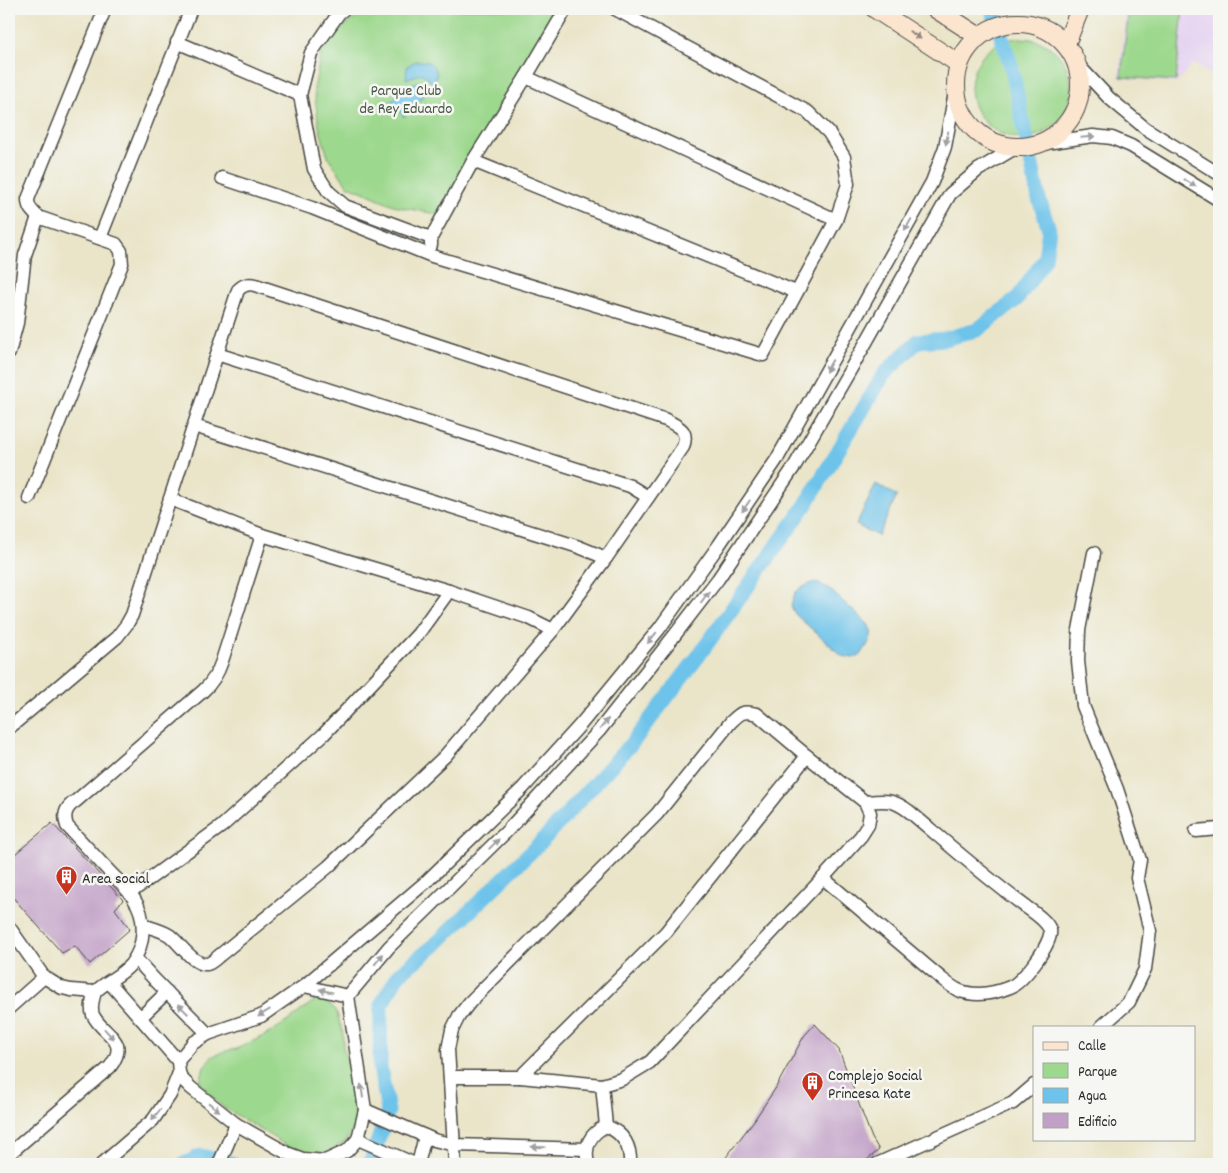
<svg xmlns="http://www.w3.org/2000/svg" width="1228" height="1173" font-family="Dekko,sans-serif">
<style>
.built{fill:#e5d3f1}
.green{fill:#9cd88d;stroke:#64825c}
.water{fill:#6dc3ea;stroke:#4c778a}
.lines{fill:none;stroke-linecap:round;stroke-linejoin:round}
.canal{stroke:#6dc3ea;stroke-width:15}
.building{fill:#c1a0c7}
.street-casing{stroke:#484743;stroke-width:15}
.secondary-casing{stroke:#484743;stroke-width:20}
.street{stroke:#fff;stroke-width:12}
.secondary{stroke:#fbe5cf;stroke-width:18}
.oneway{fill:#93887d}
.oneway2{fill:#a0a0a0}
.labels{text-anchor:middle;stroke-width:5;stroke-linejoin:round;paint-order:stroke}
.park-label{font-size:16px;fill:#475644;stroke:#f6f6f2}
.poi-label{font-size:16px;fill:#2b2b2b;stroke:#f6f6f2;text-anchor:start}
</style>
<rect width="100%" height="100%" fill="#f6f6f2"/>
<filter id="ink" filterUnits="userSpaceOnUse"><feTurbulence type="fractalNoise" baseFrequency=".02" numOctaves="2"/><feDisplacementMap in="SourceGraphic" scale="10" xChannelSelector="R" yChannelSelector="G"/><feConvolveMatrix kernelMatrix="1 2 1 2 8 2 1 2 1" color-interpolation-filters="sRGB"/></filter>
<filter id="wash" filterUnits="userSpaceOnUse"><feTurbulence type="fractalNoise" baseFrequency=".0096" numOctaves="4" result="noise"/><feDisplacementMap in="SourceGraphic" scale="20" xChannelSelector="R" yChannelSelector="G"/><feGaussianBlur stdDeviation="1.12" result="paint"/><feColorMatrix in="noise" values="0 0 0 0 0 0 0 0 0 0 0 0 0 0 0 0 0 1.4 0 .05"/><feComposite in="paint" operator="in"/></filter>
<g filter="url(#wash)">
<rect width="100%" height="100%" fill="#eae5c9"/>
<path class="built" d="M1126 9H1219V80L1193 63 1177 83 1119 78Z"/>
<g class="green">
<path d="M368 9H565L442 215 398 207 347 185 328 157 319 127 314 89 321 53 336 32Z"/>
<path d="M1129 9H1183L1176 81 1121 77Z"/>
<circle cx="1021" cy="88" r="50"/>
<path d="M315 1000H320L327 1002 336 1010 343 1033V1047L350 1068 353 1088 357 1105V1119L351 1133 345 1142 326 1153 315 1154 294 1150 223 1107 208 1093 200 1082 204 1067 211 1057 222 1052 236 1049 266 1035 288 1021Z"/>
</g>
<g class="water">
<path d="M416 61C428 61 432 62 437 73L434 84 422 73 406 79 407 66Z"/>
<path d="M420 81 429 90 404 117 391 102 405 86Z"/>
<path d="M876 484 897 496 878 536 856 525Z"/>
<path d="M815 582 828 588 868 624 872 633 868 644 861 655 853 658 842 656 796 615 791 607 792 602 795 593 800 588Z"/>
</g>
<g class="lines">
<g class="canal">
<path d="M184 1164 201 1156 234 1164"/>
<path d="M370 1164 388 1111 380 1067 381 1005 399 974 435 945 543 840 632 743 697 658 805 506 884 374 918 341 945 339 977 330 1017 299 1045 259 1049 229 1039 199 1011 65 992 9"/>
</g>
</g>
<g id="blocks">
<g class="building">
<path d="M52 823 123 900 115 909 130 929 90 964 75 946 62 953 9 893V859Z"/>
<path d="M815 1024 839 1050 863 1115 872 1138 879 1150 862 1164H721L755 1119 775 1089 804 1036Z"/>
</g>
</g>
</g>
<g filter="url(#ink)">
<use href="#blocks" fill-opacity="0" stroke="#484743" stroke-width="1"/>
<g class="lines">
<defs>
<g id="street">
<path d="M344 9 339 13 311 53 300 95 314 169 328 191 345 206 431 238"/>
<path d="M177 42 300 95"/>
<path d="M1078 65 1109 98 1145 128 1219 174"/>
<path d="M526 77 836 220"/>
<path d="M1039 144 1093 136 1112 138 1131 146 1219 200"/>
<path d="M473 161 796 292"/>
<path d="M222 178 312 208 432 256 763 355 836 220 848 184 844 157 829 133 808 112 615 9"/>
<path d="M100 238 191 9"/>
<path d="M431 245V238L473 161 526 77 566 9"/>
<path d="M9 353 17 323 25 255 38 217"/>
<path d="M217 354 630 486 648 497"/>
<path d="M194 426 579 547 606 558"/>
<path d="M29 498 122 264 121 251 116 244 38 217C32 211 28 208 28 199L105 9"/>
<path d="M170 499 262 535 449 591 529 618 553 630"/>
<path d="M1094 553 1079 630 1078 661 1083 706 1117 789 1140 860 1137 878 1150 931 1145 969 1129 1002 1101 1027"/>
<path d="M9 728 117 637 127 624 132 615 238 290C243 285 248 283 255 285L666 420C679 427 689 430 683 447L606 558 553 630 445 756 328 867 220 955C216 958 212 963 207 964 194 966 179 942 169 935 161 930 151 928 143 925"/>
<path d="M1196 831 1219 829"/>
<path d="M823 878 942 979C947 983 952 987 958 990 975 997 993 994 1010 987 1022 983 1053 943 1050 930 1046 919 1031 911 1022 904 983 875 947 843 910 812 893 799 886 800 865 802"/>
<path d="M130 893 222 826 324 734 418 634 449 591"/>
<path d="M9 927 44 977 62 988 71 990 95 992C106 981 121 976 131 964 145 946 147 918 134 899 127 888 115 878 106 868 93 854 80 840 67 826 63 815 66 807 76 801L203 691C213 682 218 673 222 661L262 535"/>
<path d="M135 958 154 979 208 1034"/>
<path d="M109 982 178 1061"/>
<path d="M304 986 348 996"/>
<path d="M348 996 365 1110 358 1139 347 1151 325 1161 303 1159 287 1153 236 1124 191 1088 182 1079 179 1073 178 1061 193 1043 208 1034 261 1016 304 986 427 881 523 788 581 724 659 629 719 545 777 459 932 182 945 147 955 92"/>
<path d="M348 996 389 947 507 831 599 731 674 636 718 579 794 467 864 346 950 194 978 170 1015 148"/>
<path d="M9 1008 44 977"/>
<path d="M140 1018 167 992"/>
<path d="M450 1077H520L602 1085 606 1126"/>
<path d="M520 1077 666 932 807 756"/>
<path d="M365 1110 434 1140 455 1145 587 1149"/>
<path d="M358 1139 415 1164"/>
<path d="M9 1154 110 1067C131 1039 103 1036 93 1015 90 1007 93 999 95 992"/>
<path d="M102 1164 153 1120 170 1095 179 1073"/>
<path d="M219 1164 236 1124"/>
<path d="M418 1164 425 1136"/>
<path d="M455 1164 448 1049 452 1030 459 1016 470 1002 657 814 730 723C740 713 742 710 757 714L807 756 865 802 870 813 868 825 861 836 823 878 650 1062 622 1079 602 1085"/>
<path d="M588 1164C584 1147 589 1134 606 1126 623 1133 631 1146 630 1164"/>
<path d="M877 1164 1013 1103 1034 1085"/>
</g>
<g id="secondary">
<path d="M875 9 959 64"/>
<path d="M936 9 978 36"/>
<circle cx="1018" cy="85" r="62"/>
<path d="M1066 44 1080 9"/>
</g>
</defs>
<use href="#street" class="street-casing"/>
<use href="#secondary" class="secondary-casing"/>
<use href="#street" class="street"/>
<use href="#secondary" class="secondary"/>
</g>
<defs><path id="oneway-solid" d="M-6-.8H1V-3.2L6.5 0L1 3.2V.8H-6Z" transform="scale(1.25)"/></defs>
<use class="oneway" href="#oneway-solid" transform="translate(915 35) rotate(33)"/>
<g class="oneway2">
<use href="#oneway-solid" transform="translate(1088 137) rotate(-5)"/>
<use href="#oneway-solid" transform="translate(947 138) rotate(101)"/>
<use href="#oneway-solid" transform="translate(1190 183) rotate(32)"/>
<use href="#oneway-solid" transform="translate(908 225) rotate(119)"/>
<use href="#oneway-solid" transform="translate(829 366) rotate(119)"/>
<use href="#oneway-solid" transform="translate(746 506) rotate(124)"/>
<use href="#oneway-solid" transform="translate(705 597) rotate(-53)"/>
<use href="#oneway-solid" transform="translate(652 638) rotate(129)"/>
<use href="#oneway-solid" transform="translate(604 724) rotate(-51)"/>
<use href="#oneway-solid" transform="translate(494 844) rotate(-45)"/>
<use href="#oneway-solid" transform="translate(379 959) rotate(-51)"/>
<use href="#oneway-solid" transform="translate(326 991) rotate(-166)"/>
<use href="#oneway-solid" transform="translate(183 1009) rotate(-135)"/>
<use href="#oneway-solid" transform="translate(264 1013) rotate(149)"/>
<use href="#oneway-solid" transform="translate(109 1034) rotate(48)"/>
<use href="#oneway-solid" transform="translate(362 1091) rotate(-98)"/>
<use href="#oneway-solid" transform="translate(214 1107) rotate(38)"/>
<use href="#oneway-solid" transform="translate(156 1115) rotate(128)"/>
<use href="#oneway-solid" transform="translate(538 1147) rotate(-178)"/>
</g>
</g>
<defs>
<symbol id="building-pin" viewBox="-11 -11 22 30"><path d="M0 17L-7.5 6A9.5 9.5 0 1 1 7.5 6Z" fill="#c8321e" stroke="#f6f6f2"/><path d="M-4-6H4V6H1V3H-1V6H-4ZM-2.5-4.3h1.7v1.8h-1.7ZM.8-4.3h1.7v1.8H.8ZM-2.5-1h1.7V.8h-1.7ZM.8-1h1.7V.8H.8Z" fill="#fff"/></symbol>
</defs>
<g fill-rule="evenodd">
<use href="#building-pin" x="54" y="864" width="25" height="34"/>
<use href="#building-pin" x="800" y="1070" width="25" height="34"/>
</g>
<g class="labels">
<g class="park-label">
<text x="406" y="95">Parque Club<tspan x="406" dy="18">de Rey Eduardo</tspan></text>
</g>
<g class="poi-label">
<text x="82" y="883">Area social</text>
<text x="828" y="1080">Complejo Social<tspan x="828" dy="18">Princesa Kate</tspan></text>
</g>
</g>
<rect width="1228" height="1173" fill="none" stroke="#f6f6f2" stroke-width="30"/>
<rect x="1033" y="1026" width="162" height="115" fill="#f6f6f2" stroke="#a5a5a2"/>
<rect x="1043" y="1042" width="25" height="8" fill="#fbe5cf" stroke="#a5a5a2"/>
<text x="1078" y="1050" font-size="15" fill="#2b2b2b">Calle</text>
<rect x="1043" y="1063" width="25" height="15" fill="#9cd88d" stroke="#a5a5a2"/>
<text x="1078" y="1076" font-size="15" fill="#2b2b2b">Parque</text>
<rect x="1043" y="1088" width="25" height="15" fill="#6dc3ea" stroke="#a5a5a2"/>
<text x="1078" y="1100" font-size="15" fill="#2b2b2b">Agua</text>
<rect x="1043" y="1113" width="25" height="15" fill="#c1a0c7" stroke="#a5a5a2"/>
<text x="1078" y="1126" font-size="15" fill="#2b2b2b">Edificio</text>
</svg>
